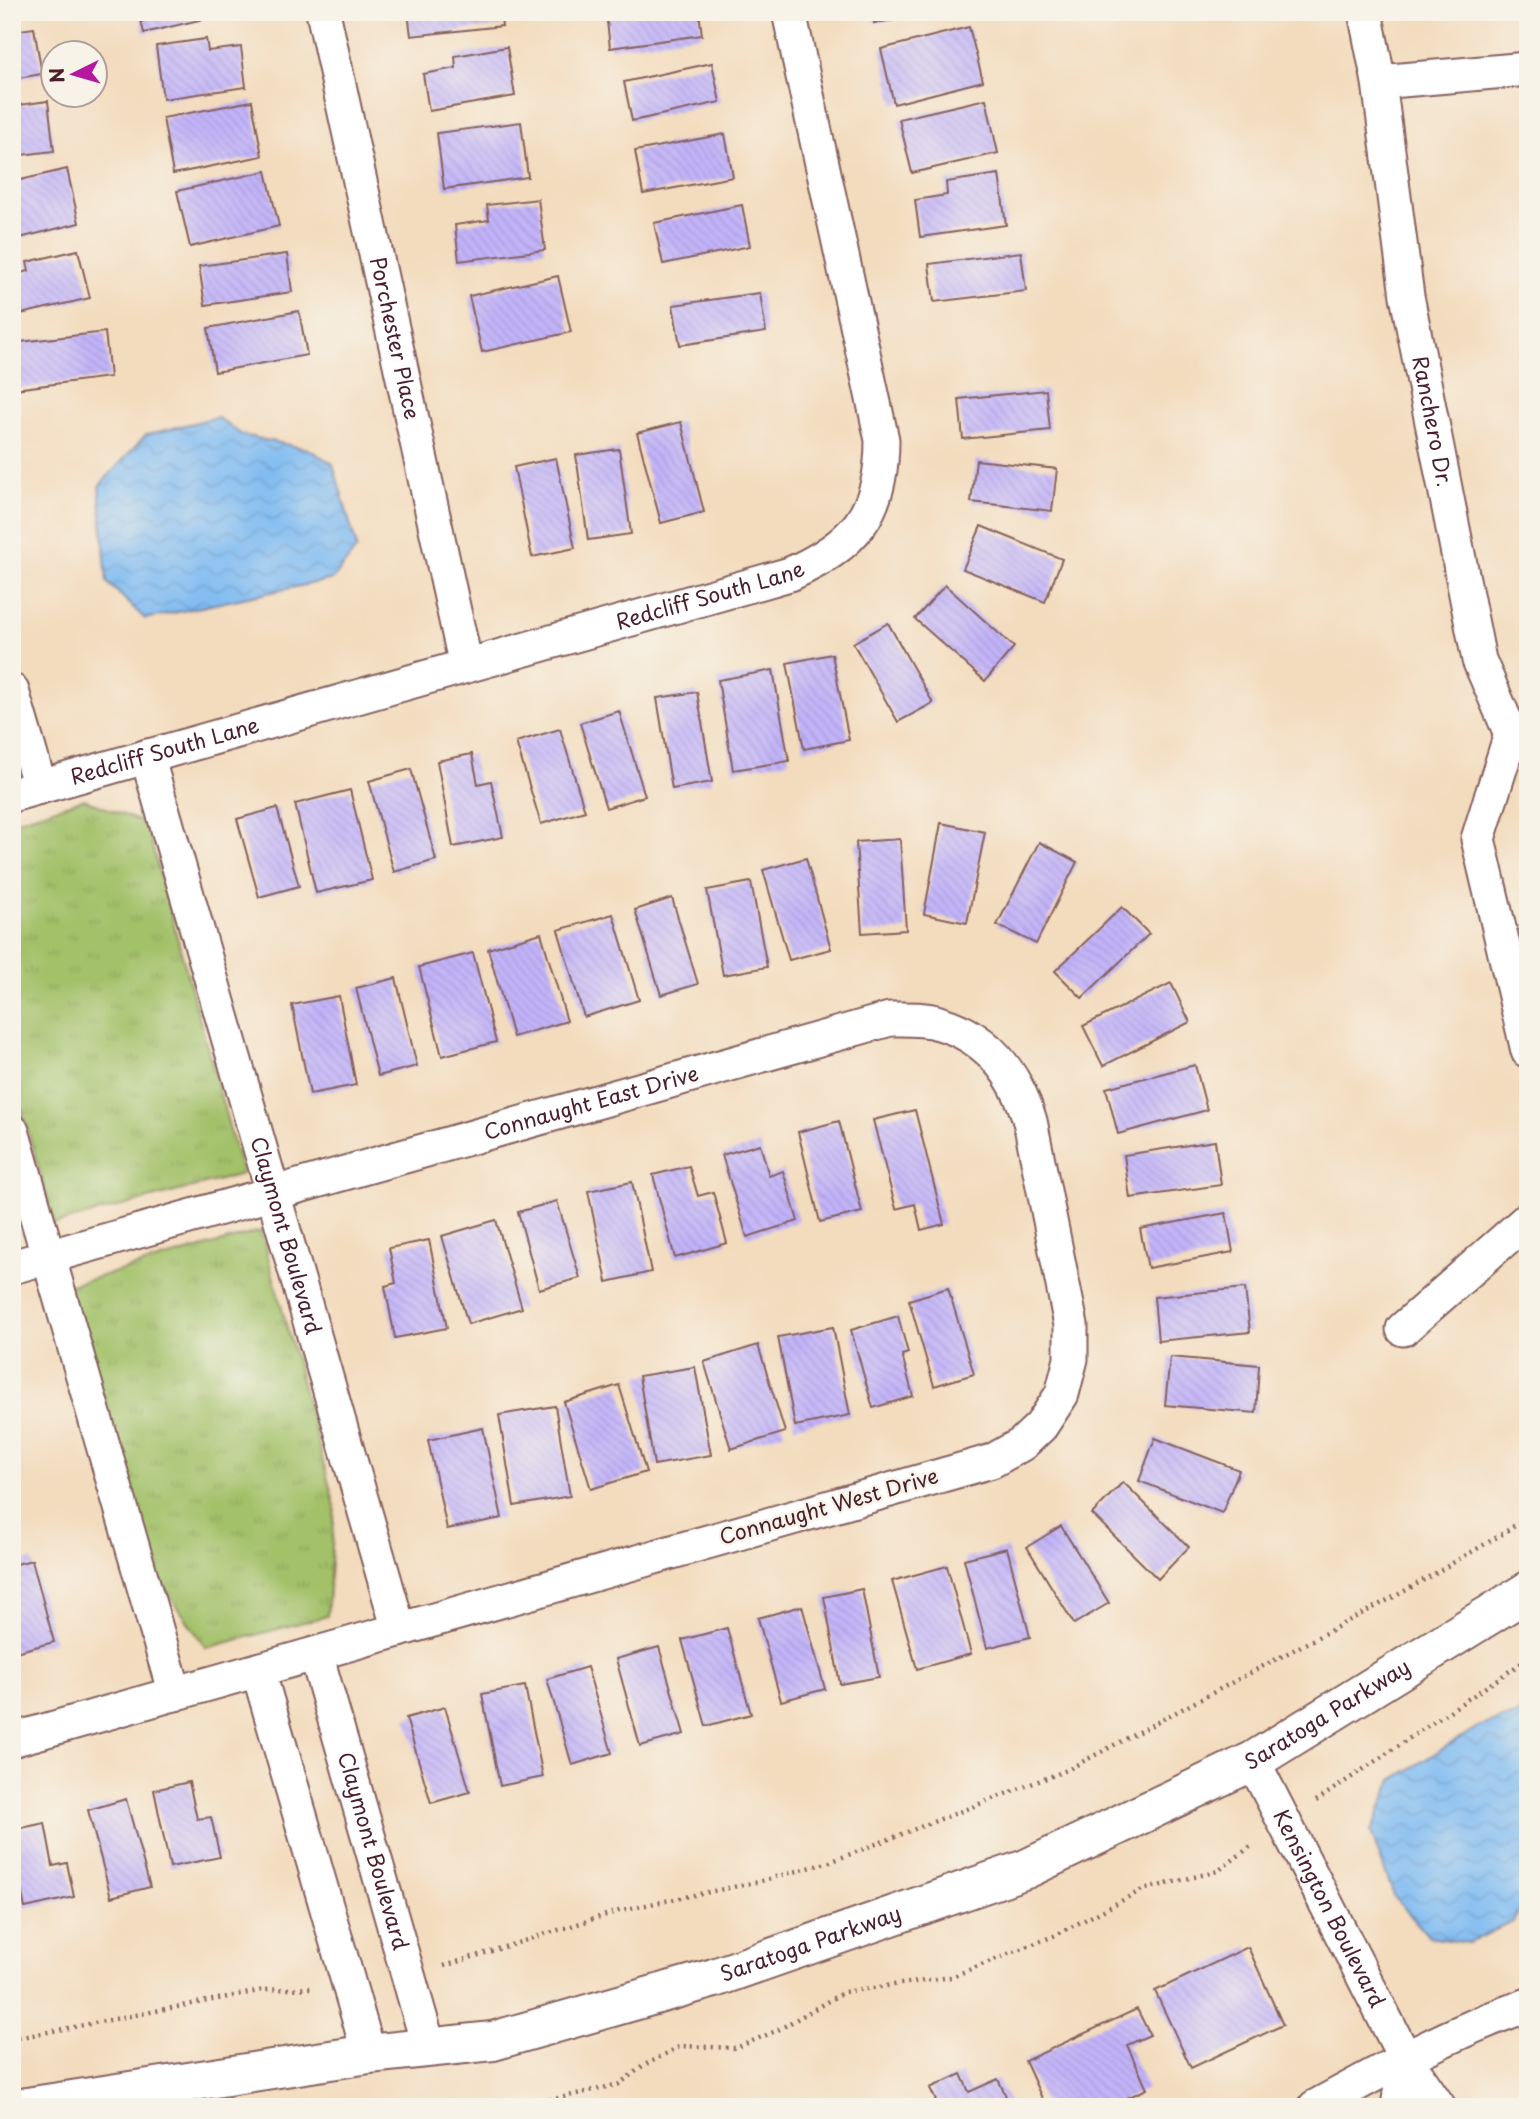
<svg xmlns="http://www.w3.org/2000/svg" width="1540" height="2119" font-family="'Playpen Sans',sans-serif">
<style>
.park{fill:url(#park-tufts);stroke:#76704a;stroke-width:2}
.water{fill:url(#water-waves);stroke:#646d8e;stroke-width:2}
.building{fill:url(#building-back-hatch)}
.lines{fill:none;stroke-linecap:round;stroke-linejoin:round}
.street-casing{stroke:#85615e;stroke-width:37}
.secondary-casing{stroke:#85615e;stroke-width:42}
.path{stroke:#85615e;stroke-width:4.5;stroke-dasharray:2 5;stroke-linecap:butt}
.street{stroke:#fff;stroke-width:33}
.secondary{stroke:#fff;stroke-width:38}
.labels{text-anchor:middle;stroke-width:5;stroke-linejoin:round;paint-order:stroke}
.street-label{font-size:21px;fill:#4a1f2b;stroke:#f7f3e8}
</style>
<defs>
<pattern id="park-tufts" width="24" height="20" patternUnits="userSpaceOnUse" patternTransform="scale(1.75)"><rect width="24" height="20" fill="#a3c169"/><path d="M3 7l-1-3M5 7V3M7 7l1-3M15 17l-1-3M17 17v-4M19 17l1-3" fill="none" stroke="#8ea55b"/></pattern>
<pattern id="water-waves" width="16" height="10" patternUnits="userSpaceOnUse" patternTransform="scale(1.75)"><rect width="16" height="10" fill="#7fbbf2"/><path d="M0 5q4-4 8 0t8 0" fill="none" stroke="#6fa0d0"/></pattern>
<pattern id="building-back-hatch" width="6" height="6" patternUnits="userSpaceOnUse" patternTransform="scale(1.75)"><rect width="6" height="6" fill="#c2b4f9"/><path d="M-1 5l2 2M0 0l6 6M5-1l2 2" fill="none" stroke="#a89ad6"/></pattern>
</defs>
<rect width="100%" height="100%" fill="#f7f3e8"/>
<filter id="ink" filterUnits="userSpaceOnUse"><feTurbulence type="fractalNoise" baseFrequency=".0143" numOctaves="2"/><feDisplacementMap in="SourceGraphic" scale="14" xChannelSelector="R" yChannelSelector="G"/><feConvolveMatrix kernelMatrix="1 2 1 2 8 2 1 2 1" color-interpolation-filters="sRGB"/></filter>
<filter id="wash" filterUnits="userSpaceOnUse"><feTurbulence type="fractalNoise" baseFrequency=".00686" numOctaves="4" result="noise"/><feDisplacementMap in="SourceGraphic" scale="28" xChannelSelector="R" yChannelSelector="G"/><feGaussianBlur stdDeviation="1.57" result="paint"/><feColorMatrix in="noise" values="0 0 0 0 0 0 0 0 0 0 0 0 0 0 0 0 0 1.4 0 .05"/><feComposite in="paint" operator="in"/></filter>
<g filter="url(#wash)">
<rect width="100%" height="100%" fill="#f3dbbd"/>
<g class="park">
<path d="M84 799 146 824 242 1174 55 1224 12 1076V822Z"/>
<path d="M261 1231 335 1506 327 1616 206 1648 146 1560 67 1286Z"/>
</g>
<g class="water">
<path d="M217 417 242 435 308 449 333 464 357 548 333 579 145 619 107 582 99 486 146 435Z"/>
<path d="M1528 1711V1897L1512 1922 1469 1943 1429 1937 1394 1896 1371 1832 1392 1780 1478 1727Z"/>
</g>
<g id="blocks">
<g class="building">
<path d="M139 12H229V13L144 33Z"/>
<path d="M408 12H500L502 26 411 36Z"/>
<path d="M606 12H699L702 35 610 48Z"/>
<path d="M873 12H935V14L874 23Z"/>
<path d="M969 27 983 81 894 104 881 49Z"/>
<path d="M34 28 42 74 12 79V31Z"/>
<path d="M206 39 208 51 241 47 246 87 163 99 156 46Z"/>
<path d="M507 47 515 96 429 111 423 74 456 68 455 56Z"/>
<path d="M712 63 720 102 632 121 624 82Z"/>
<path d="M986 99 998 153 912 173 899 119Z"/>
<path d="M48 101 54 151 12 156V106Z"/>
<path d="M252 101 262 156 173 174 163 118Z"/>
<path d="M521 122 528 177 444 189 437 133Z"/>
<path d="M725 134 733 177 643 194 635 151Z"/>
<path d="M67 169 79 223 12 240V182Z"/>
<path d="M266 171 279 226 190 247 177 191Z"/>
<path d="M999 174 1006 225 920 237 915 200 947 195 946 182Z"/>
<path d="M538 199 545 250 459 261 455 225 489 220 487 205Z"/>
<path d="M742 205 750 246 663 264 654 223Z"/>
<path d="M78 250 90 298 12 316V275L29 271 27 262Z"/>
<path d="M1021 252 1026 291 934 302 929 264Z"/>
<path d="M287 254 292 292 205 305 199 266Z"/>
<path d="M558 276 571 332 482 352 469 296Z"/>
<path d="M760 293 766 332 680 345 673 305Z"/>
<path d="M299 311 307 355 215 372 208 328Z"/>
<path d="M105 332 110 377 14 389 12 343Z"/>
<path d="M1046 390 1050 430 963 439 959 399Z"/>
<path d="M681 422 704 512 661 523 637 433Z"/>
<path d="M619 449 631 534 588 540 576 455Z"/>
<path d="M556 458 575 548 532 557 514 467Z"/>
<path d="M976 460 1057 469 1052 511 971 502Z"/>
<path d="M981 526 1062 559 1045 602 963 569Z"/>
<path d="M945 585 1014 647 985 681 915 619Z"/>
<path d="M888 623 933 703 898 722 853 643Z"/>
<path d="M832 654 849 740 804 749 787 663Z"/>
<path d="M773 670 789 761 733 770 718 680Z"/>
<path d="M697 692 712 782 672 789 657 698Z"/>
<path d="M619 711 645 796 606 808 580 723Z"/>
<path d="M560 729 585 811 541 824 516 742Z"/>
<path d="M472 754 478 784 491 781 503 837 453 847 437 761Z"/>
<path d="M411 769 436 860 394 872 369 781Z"/>
<path d="M350 790 372 880 316 893 295 804Z"/>
<path d="M277 808 299 886 259 897 237 819Z"/>
<path d="M941 823 985 832 967 923 924 914Z"/>
<path d="M900 839 906 930 862 933 856 842Z"/>
<path d="M1039 842 1077 862 1036 944 997 925Z"/>
<path d="M806 858 831 949 789 960 763 870Z"/>
<path d="M751 882 767 967 723 975 707 890Z"/>
<path d="M672 898 698 984 661 995 635 910Z"/>
<path d="M1122 907 1149 934 1082 998 1055 971Z"/>
<path d="M613 914 639 1000 584 1017 558 930Z"/>
<path d="M541 933 567 1021 513 1037 488 949Z"/>
<path d="M473 953 496 1042 442 1056 419 967Z"/>
<path d="M396 978 417 1066 378 1076 356 988Z"/>
<path d="M1171 983 1190 1022 1103 1066 1083 1026Z"/>
<path d="M339 996 356 1085 310 1094 292 1005Z"/>
<path d="M1195 1065 1207 1110 1118 1134 1106 1088Z"/>
<path d="M915 1110 944 1224 921 1230 915 1204 896 1209 873 1120Z"/>
<path d="M839 1121 862 1212 820 1222 798 1132Z"/>
<path d="M1215 1141 1221 1185 1130 1198 1124 1155Z"/>
<path d="M760 1144 769 1176 783 1171 798 1221 747 1237 722 1155Z"/>
<path d="M689 1166 698 1196 713 1192 727 1243 675 1258 653 1175Z"/>
<path d="M632 1182 651 1272 607 1282 588 1191Z"/>
<path d="M557 1201 580 1278 539 1289 518 1212Z"/>
<path d="M1226 1213 1233 1252 1148 1268 1140 1229Z"/>
<path d="M496 1220 522 1308 468 1324 442 1236Z"/>
<path d="M429 1240 447 1328 395 1338 385 1286 396 1283 389 1248Z"/>
<path d="M948 1288 974 1374 934 1386 909 1300Z"/>
<path d="M1245 1288 1250 1332 1158 1341 1154 1297Z"/>
<path d="M898 1316 908 1353 902 1355 913 1396 873 1408 851 1330Z"/>
<path d="M833 1327 850 1415 795 1426 778 1337Z"/>
<path d="M758 1345 785 1432 731 1449 704 1362Z"/>
<path d="M1170 1357 1259 1365 1256 1413 1165 1405Z"/>
<path d="M695 1367 711 1455 654 1465 639 1376Z"/>
<path d="M619 1385 646 1472 591 1489 564 1402Z"/>
<path d="M555 1406 570 1496 514 1506 499 1415Z"/>
<path d="M483 1428 502 1518 447 1529 428 1440Z"/>
<path d="M1155 1438 1239 1470 1222 1513 1139 1481Z"/>
<path d="M1123 1482 1189 1547 1158 1579 1092 1514Z"/>
<path d="M1061 1526 1109 1603 1074 1624 1027 1547Z"/>
<path d="M1007 1548 1030 1637 987 1648 964 1559Z"/>
<path d="M32 1560 54 1642 12 1653V1565Z"/>
<path d="M947 1566 971 1654 917 1669 892 1581Z"/>
<path d="M862 1589 879 1677 840 1684 824 1597Z"/>
<path d="M802 1606 825 1689 781 1701 758 1618Z"/>
<path d="M727 1628 751 1714 706 1726 682 1640Z"/>
<path d="M659 1647 684 1734 640 1746 616 1659Z"/>
<path d="M587 1667 612 1753 572 1765 547 1679Z"/>
<path d="M525 1686 543 1777 500 1786 482 1694Z"/>
<path d="M445 1707 470 1792 431 1803 406 1718Z"/>
<path d="M189 1782 197 1819 211 1817 220 1857 170 1867 154 1790Z"/>
<path d="M126 1799 150 1887 111 1897 88 1810Z"/>
<path d="M45 1823 53 1866 67 1863 74 1897 25 1908 12 1847V1830Z"/>
<path d="M1248 1947 1283 2025 1191 2068 1155 1991Z"/>
<path d="M1137 2009 1150 2035 1127 2045 1147 2089 1118 2102 1120 2107H1046L1025 2061Z"/>
<path d="M961 2074 969 2092 998 2079 1011 2107H928L937 2103 930 2088Z"/>
</g>
</g>
</g>
<g filter="url(#ink)">
<use href="#blocks" fill-opacity="0" stroke="#85615e" stroke-width="2"/>
<g class="lines">
<defs>
<g id="street">
<path id="s1" d="M323 12 466 666"/>
<path id="s2" d="M1365 12 1379 82 1407 296 1479 660 1511 734 1528 745"/>
<path d="M1379 82 1528 69"/>
<path d="M12 691 40 787"/>
<path d="M1511 734 1478 839 1528 1051"/>
<path id="s3" d="M147 756 399 1630"/>
<path id="s4" d="M12 795 790 574C855 545 882 513 882 440L789 12"/>
<path d="M12 1131 175 1694"/>
<path id="s5" d="M12 1267 890 1019C906 1019 923 1018 939 1023 988 1037 1016 1074 1030 1121L1071 1325V1359L1062 1394 1041 1426 1022 1444 992 1461 12 1740"/>
<path d="M1403 1329 1528 1219"/>
<path id="s6" d="M316 1654 429 2048"/>
<path d="M258 1670 369 2054"/>
<path id="s7" d="M1253 1761 1405 2058 1439 2107"/>
<path d="M1315 2107C1384 2069 1453 2031 1528 2005"/>
<path d="M1398 2107 1405 2058"/>
</g>
<g id="secondary">
<path id="s8" d="M27 2107 369 2054 493 2041 714 1978 1026 1869 1253 1761 1528 1591"/>
</g>
</defs>
<use href="#street" class="street-casing"/>
<use href="#secondary" class="secondary-casing"/>
<g class="path">
<path d="M1316 1801 1520 1664 1528 1661"/>
<path d="M444 1966 622 1910 757 1882 830 1862 1067 1770 1403 1592 1504 1533 1528 1516"/>
<path d="M12 2039 264 1990 311 1988"/>
<path d="M501 2107 560 2098 619 2084 643 2066 681 2046 736 2048 778 2030 844 1992 951 1977 1056 1935 1142 1890 1218 1871 1254 1844"/>
</g>
<use href="#street" class="street"/>
<use href="#secondary" class="secondary"/>
</g>
</g>
<g class="labels">
<g class="street-label">
<text dy="7" stroke="none"><textPath href="#s1" startOffset="334">Porchester Place</textPath></text>
<text dy="7" stroke="none"><textPath href="#s2" startOffset="415">Ranchero Dr.</textPath></text>
<text dy="7" stroke="none"><textPath href="#s4" startOffset="726">Redcliff South Lane</textPath></text>
<text dy="7" stroke="none"><textPath href="#s4" startOffset="159">Redcliff South Lane</textPath></text>
<text dy="7" stroke="none"><textPath href="#s5" startOffset="602">Connaught East Drive</textPath></text>
<text dy="7" stroke="none"><textPath href="#s3" startOffset="499">Claymont Boulevard</textPath></text>
<text transform="translate(829 1507) rotate(-16)" y="7">Connaught West Drive</text>
<text dy="7" stroke="none"><textPath href="#s8" startOffset="1370">Saratoga Parkway</textPath></text>
<text dy="7" stroke="none"><textPath href="#s6" startOffset="205">Claymont Boulevard</textPath></text>
<text dy="7" stroke="none"><textPath href="#s7" startOffset="166">Kensington Boulevard</textPath></text>
<text dy="7" stroke="none"><textPath href="#s8" startOffset="803">Saratoga Parkway</textPath></text>
</g>
</g>
<rect width="1540" height="2119" fill="none" stroke="#f7f3e8" stroke-width="42"/>
<g transform="translate(74 74) rotate(265)"><circle r="33" fill="#f7f3e8" stroke="#b29e9c" stroke-width="2"/>
<path d="M0-5L12 26L0 18L-12 26Z" fill="#b5179e"/>
<text y="-10" font-size="19" font-weight="bold" text-anchor="middle" fill="#4a1f2b">N</text>
</g>
</svg>
